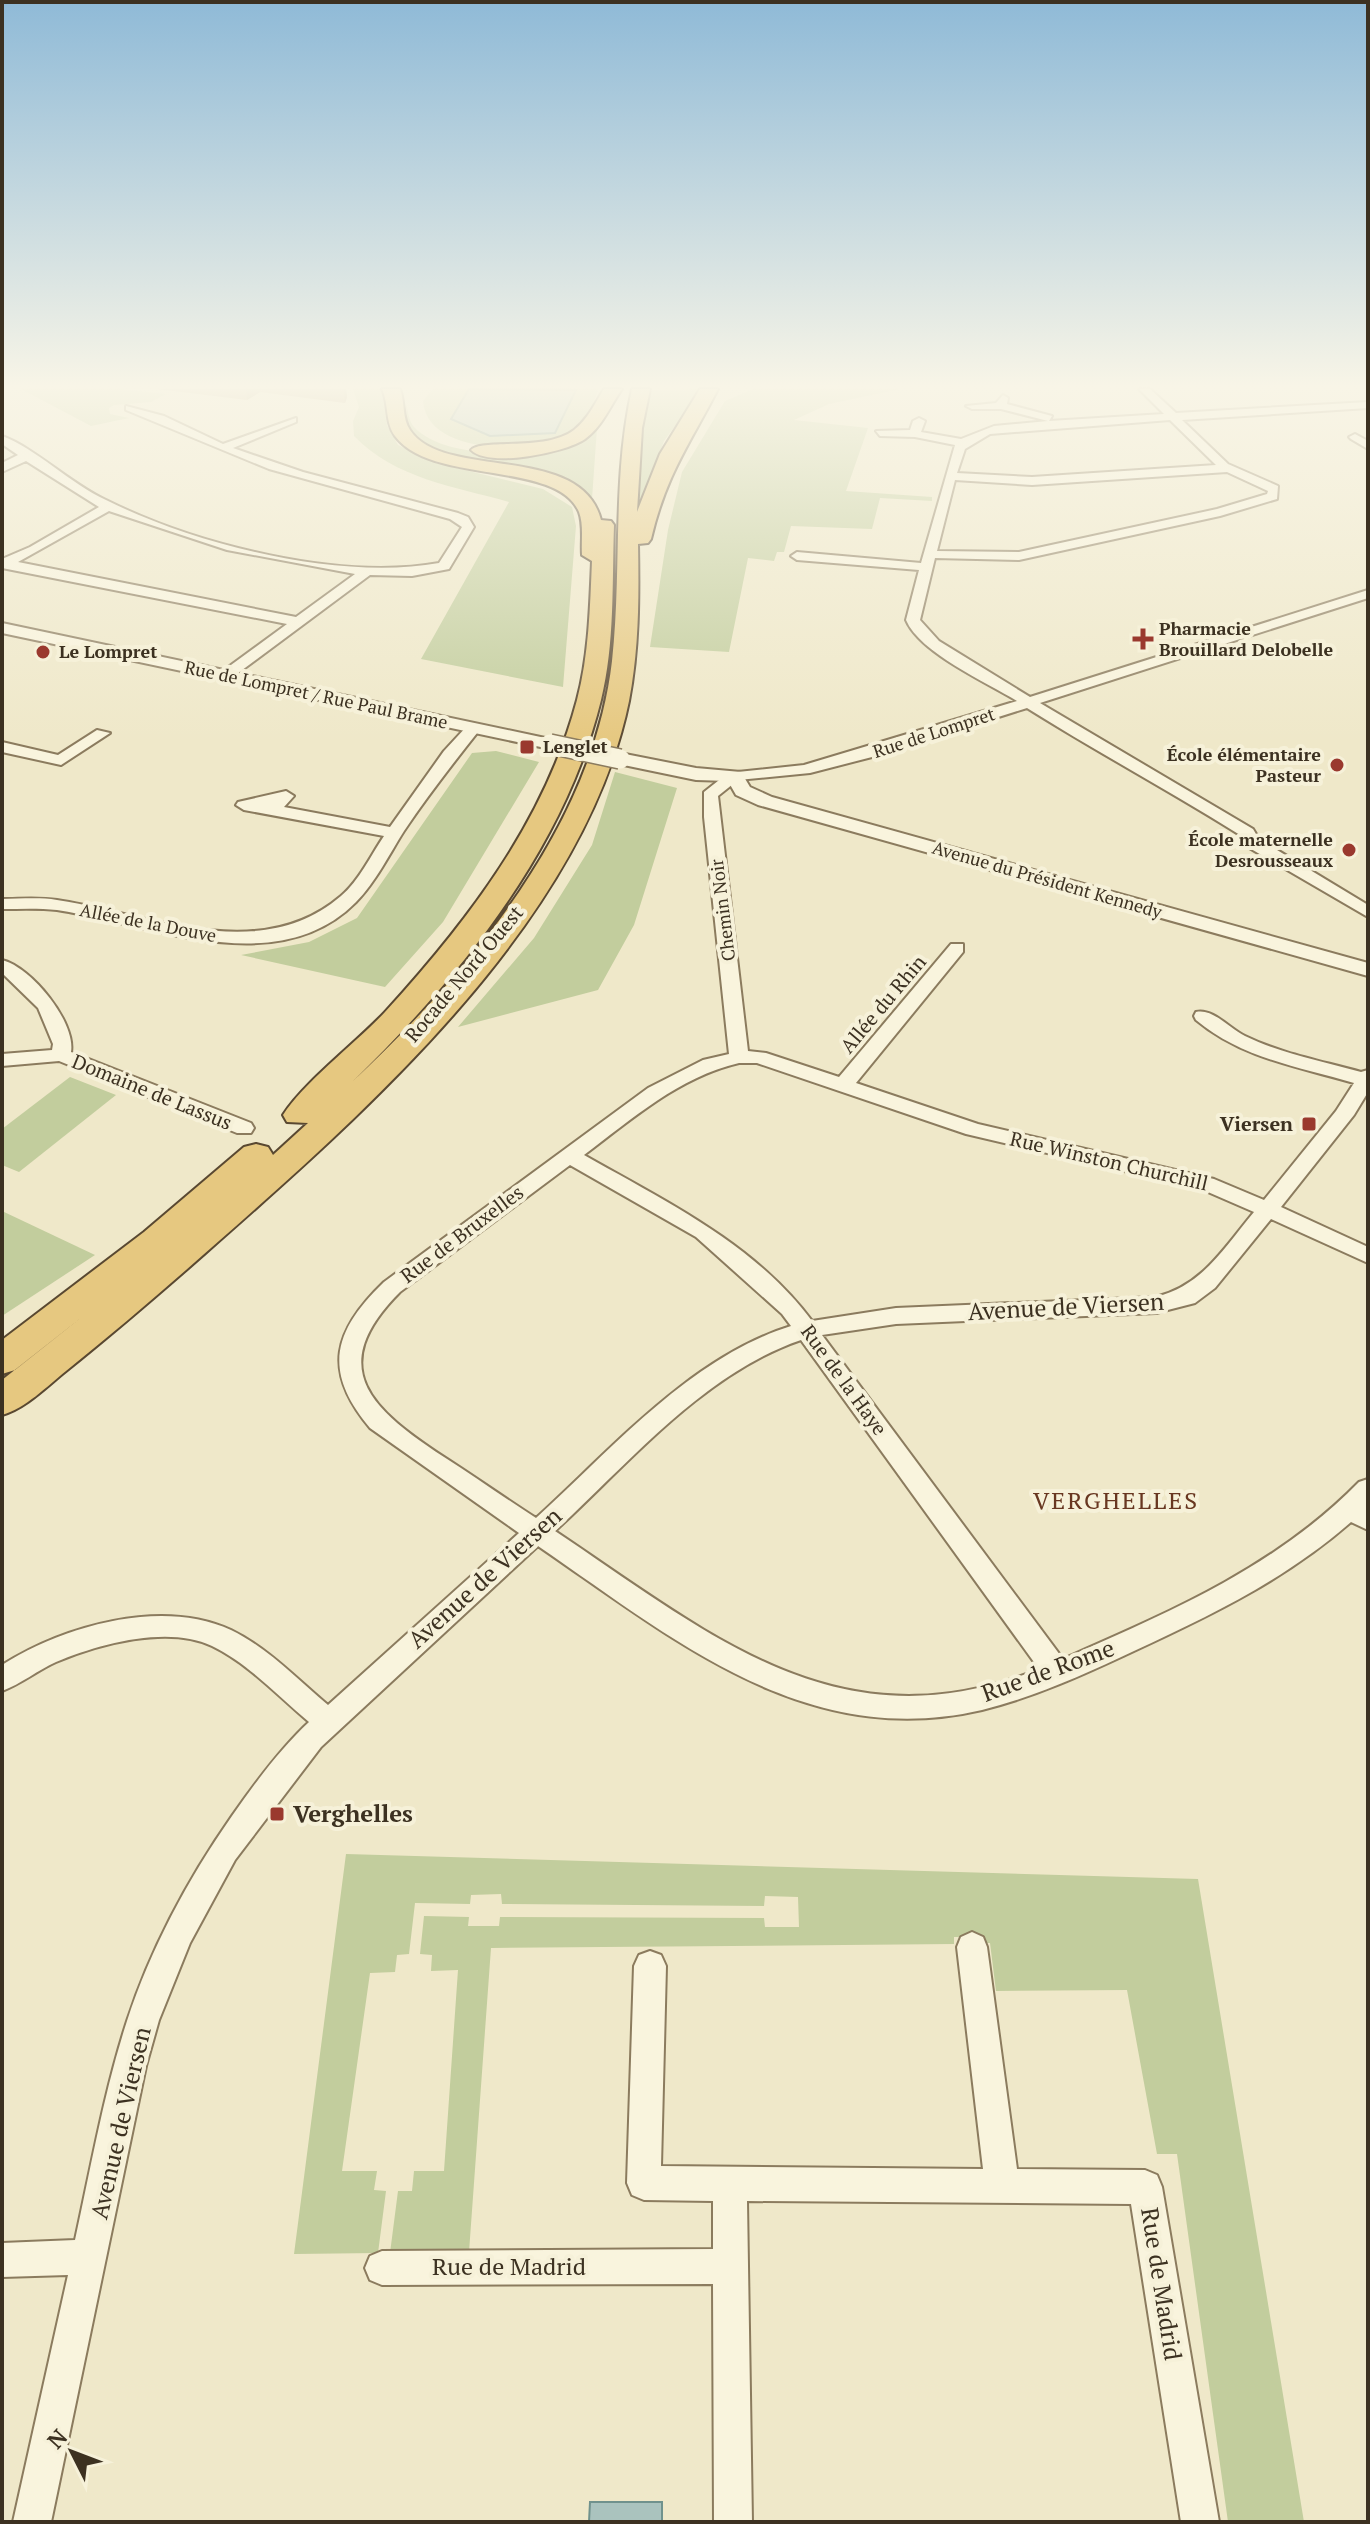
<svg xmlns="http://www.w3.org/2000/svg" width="1370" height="2524" font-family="'PT Serif',serif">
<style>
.green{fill:#c2cd9d}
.water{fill:#aac3be;stroke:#70928d;stroke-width:2}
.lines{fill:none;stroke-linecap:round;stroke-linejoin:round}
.minor-casing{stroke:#8b7b5e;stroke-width:4}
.tertiary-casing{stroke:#8b7b5e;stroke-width:4}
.trunk-casing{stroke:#594831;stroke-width:4}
.minor{fill:#f9f4dd;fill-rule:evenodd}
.tertiary{fill:#f9f4dd;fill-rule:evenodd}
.trunk{fill:#e6c880;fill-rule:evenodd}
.tertiary-bridge-casing{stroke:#8b7b5e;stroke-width:22;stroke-linecap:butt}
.tertiary-bridge{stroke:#f9f4dd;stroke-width:19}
.wall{fill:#af906e}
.shaded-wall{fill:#8f765a}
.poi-dot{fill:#9a392e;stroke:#f6f1d9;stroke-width:3}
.labels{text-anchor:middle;stroke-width:8;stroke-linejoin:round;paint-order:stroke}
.far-poi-label{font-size:18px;font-weight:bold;fill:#3c3121;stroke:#f6f1d9;text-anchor:start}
.far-street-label{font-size:18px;fill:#3c3121;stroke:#f6f1d9}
.street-label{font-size:20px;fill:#3c3121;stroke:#f6f1d9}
.poi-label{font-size:20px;font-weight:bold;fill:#3c3121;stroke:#f6f1d9;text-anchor:end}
.near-street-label{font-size:24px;fill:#3c3121;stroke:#f6f1d9}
.quarter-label{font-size:24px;letter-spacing:2px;fill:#683721;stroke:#f6f1d9}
.near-poi-label{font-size:24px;font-weight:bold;fill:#3c3121;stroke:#f6f1d9;text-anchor:start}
</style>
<rect width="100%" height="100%" fill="#efe8c9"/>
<g class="green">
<path d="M21 389H120L166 394 151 402 114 405 109 408 110 414 129 418 91 426Z"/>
<path d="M353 389H382L387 425 398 445 436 463 543 489 572 507 576 526 563 687 421 659 509 502C453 486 396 479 354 436L353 421 359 407Z"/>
<path d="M433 389H469L451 420 576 390 529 389H598C593 407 586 425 568 434 533 454 427 456 423 401Z"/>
<path d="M702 389 664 441 637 514 643 422 652 390Z"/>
<path d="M753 389H900L829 404 794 420 868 428 846 491 932 497V501L880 498 872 529 791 526 784 552H777L774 561 748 558 729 652 650 647 668 530 682 472 725 401Z"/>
<path d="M406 404C408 411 409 422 414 427 446 461 536 456 576 442 583 440 591 433 597 428L592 499 569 484 432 449C413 435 407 428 406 404Z"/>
<path d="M496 751 539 762 443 922 385 987 241 955 309 942 357 918 472 753Z"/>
<path d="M615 772 677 788 634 925 598 990 458 1027 534 938 592 845Z"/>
<path d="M70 1077 116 1095 19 1172 2 1165V1129Z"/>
<path d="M2 1211 95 1255 2 1316Z"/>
<path d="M346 1854 1198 1879 1304 2522H1228L1177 2154H1157L1127 1990 996 1991 990 1943H981L980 1937H954V1944L491 1948 469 2252 390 2253 398 2191H412L414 2171H444L458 1970 431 1971 432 1955 420 1954 424 1916 469 1917 468 1926H499L500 1917 764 1918 765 1927H799L798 1897 765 1896 764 1906 502 1904 501 1894 471 1895 470 1904 415 1903 409 1954 397 1955 395 1972 370 1973 342 2171H377L374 2190 386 2191 378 2253 294 2254Z"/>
</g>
<g class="water">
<path d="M469 389 576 390 555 433 490 436 451 419Z"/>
<path d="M590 2502H662V2522H589Z"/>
</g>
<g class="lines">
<defs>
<g id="minor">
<path d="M1139 389H1150L1176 413 1368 402V408L1182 420 1228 464 1278 486 1277 499 1220 516 1019 560 935 558 920 620 939 641 1030 697 1368 590V598L1040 703 1253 829 1259 839 1368 905V917L1246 846 1240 835C1170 791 1097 752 1027 708L872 757 810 773 738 780 718 796 748 1051 766 1053 839 1077 951 944H963V952L856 1083 978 1124 1214 1179 1264 1200 1336 1111 1354 1083C1299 1067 1241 1058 1196 1020L1194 1016 1196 1012C1213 1008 1230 1029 1245 1036 1282 1054 1322 1061 1361 1072L1368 1070V1092L1354 1115 1281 1207 1368 1247V1263L1271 1219 1215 1288 1195 1303 1156 1313 896 1324 822 1335 1063 1659C1170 1612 1276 1567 1359 1482L1368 1479V1530L1351 1522C1286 1579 1212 1615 1134 1651 1085 1674 1035 1697 982 1710 805 1751 674 1639 538 1546L321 1747 235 1860 190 1943 159 2020 146 2066 51 2522H13L68 2275 2 2277V2243L75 2240C91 2167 104 2092 127 2021 151 1948 188 1879 232 1816 255 1783 280 1749 309 1722 278 1696 249 1664 212 1646 168 1625 99 1644 56 1662 38 1670 21 1684 2 1691V1665C64 1626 161 1598 231 1630 268 1648 297 1679 328 1705L519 1533 370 1428C322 1371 333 1331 384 1282L648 1088 703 1060 729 1054 704 817V792L728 773 804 765 1017 701C986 682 920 653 906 620L919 570 797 560 791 556 797 552 921 563 955 445 915 437 880 436 876 431 910 430 913 421 919 418 925 421 921 432 961 439 994 426 1048 421 1001 409H972L966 406 996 403 1003 395 1008 398 1007 404 1052 416 1049 421 1164 414ZM1170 420 1216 465 1032 477 957 473 965 449 990 434ZM1227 472 1268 491 1267 494 1217 509 1019 552 937 551 955 480 1032 485ZM739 1063H757L966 1134 1201 1189 1254 1212C1224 1248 1203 1285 1156 1297L896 1308 812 1321C755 1244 665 1201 584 1155 632 1119 679 1077 739 1063ZM570 1165 696 1237 782 1314 791 1326C691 1357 612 1449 536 1518 505 1498 475 1477 444 1457 373 1410 323 1369 400 1292ZM801 1340 1039 1669C840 1749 711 1635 555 1531 629 1463 704 1373 801 1340Z"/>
<path d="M126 406 164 416 223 444 296 418V422L233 448 303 472 458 513 468 517 474 527 449 569 412 576 370 575 230 679H220V673L287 624 2 568V559L30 547 99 507 26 461 2 472V463L18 455 2 444V436C35 448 71 484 106 500 196 545 340 581 439 563L462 527 450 519 269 469 126 410ZM109 511 227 550 355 574 296 617 18 562Z"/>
<path d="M1355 434 1368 441V449L1351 439 1349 437Z"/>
<path d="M468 725 481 728C454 762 428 795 404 831 390 853 375 883 356 902 277 982 150 924 57 910 39 908 20 909 2 909V899C20 899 39 897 57 900 150 914 259 966 341 896 359 881 371 855 384 836L244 810 236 805 238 802 286 791 294 796 284 807 390 827 444 751Z"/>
<path d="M97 730 110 733 61 765 2 752V742L58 755Z"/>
<path d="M2 960C31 967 76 1022 71 1052L251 1123 254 1128 251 1133H237L59 1061 2 1066V1054L52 1050 53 1044 38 1008 2 973Z"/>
<path d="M972 1932 983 1937 987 1947 1017 2169 1145 2170 1157 2175 1162 2187 1219 2522H1181L1131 2204 747 2201 752 2522H714L713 2284 382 2285 370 2280 365 2268 370 2256 382 2251 713 2249V2201L644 2200 632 2195 627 2183 634 1966 639 1955 650 1951 661 1955 666 1966 661 2166 983 2169 957 1947 961 1937Z"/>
</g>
<g id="tertiary">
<path d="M2 623 550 739 559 744 550 749 2 633Z"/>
<path d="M620 753 696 768 741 772 750 787 772 797 1368 963V976L758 805 736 795 728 781 696 780 614 763 611 759Z"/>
</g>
<g id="trunk">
<path d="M382 389H400C405 401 402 419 410 430 443 481 581 442 601 520L611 521 614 525C612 583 615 644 601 700 564 850 460 977 352 1082 469 972 593 827 612 661 622 570 612 479 632 389H650L642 428 637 512 660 454 700 389H718C689 445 666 475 651 539L648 543 638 544C639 597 639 649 629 701 582 929 353 1123 186 1270 147 1304 107 1338 66 1371 46 1387 26 1408 2 1415V1380L87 1313 15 1370 2 1374V1340L144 1232 244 1147 256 1144 268 1147 273 1155 308 1123 287 1122 283 1115C304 1082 356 1043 385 1012 468 921 545 821 577 700 589 655 590 607 592 561L582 555C581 541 584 525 579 512 557 460 431 485 395 436 385 423 389 404 382 389Z"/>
<path d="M604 389H622C610 406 602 427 585 439 565 453 488 468 471 450 482 438 545 452 574 430 588 419 595 403 604 389Z"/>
</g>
</defs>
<use href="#minor" class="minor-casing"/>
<use href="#tertiary" class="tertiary-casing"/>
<use href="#trunk" class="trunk-casing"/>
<use href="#minor" class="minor"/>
<use href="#tertiary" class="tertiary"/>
<use href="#trunk" class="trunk"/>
<defs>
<path id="tertiary-bridge" d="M550 744 620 759"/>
</defs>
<use href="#tertiary-bridge" class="tertiary-bridge-casing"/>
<use href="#tertiary-bridge" class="tertiary-bridge"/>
</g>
<path class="wall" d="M157 389H346L347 397 345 403 260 392 247 400Z"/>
<g class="shaded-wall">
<path d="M246 389H260V392L247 400Z"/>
<path d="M344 389H346L347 397 345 403Z"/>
</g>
<linearGradient id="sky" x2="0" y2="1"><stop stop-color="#8fbad7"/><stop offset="0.52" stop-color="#f8f5e7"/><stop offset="1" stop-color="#f8f5e7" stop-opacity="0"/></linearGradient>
<rect width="1370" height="742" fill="url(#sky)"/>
<g class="poi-dot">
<path d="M1139 627h8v8h8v8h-8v8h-8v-8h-8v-8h8z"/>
<circle cx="43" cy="652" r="8"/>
<rect x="519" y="739" width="16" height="16" rx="4"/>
<circle cx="1337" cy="765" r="8"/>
<circle cx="1349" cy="850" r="8"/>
<rect x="1301" y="1116" width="16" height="16" rx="4"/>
<rect x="269" y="1806" width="16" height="16" rx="4"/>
</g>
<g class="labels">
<g class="far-poi-label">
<text x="1159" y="635">Pharmacie<tspan x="1159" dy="21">Brouillard Delobelle</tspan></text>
<text x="59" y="658">Le Lompret</text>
<text x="543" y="753">Lenglet</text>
<text x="1321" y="761" text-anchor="end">École élémentaire<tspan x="1321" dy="21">Pasteur</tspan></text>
<text x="1333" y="846" text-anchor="end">École maternelle<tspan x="1333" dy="21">Desrousseaux</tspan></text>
</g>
<g class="far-street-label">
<text transform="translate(316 695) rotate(12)" y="6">Rue de Lompret / Rue Paul Brame</text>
<text transform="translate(934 733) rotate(-18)" y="6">Rue de Lompret</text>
<text transform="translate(1047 880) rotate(16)" y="6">Avenue du Président Kennedy</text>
<text transform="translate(723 910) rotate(-97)" y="6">Chemin Noir</text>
<text transform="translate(148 923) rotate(11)" y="6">Allée de la Douve</text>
</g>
<g class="street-label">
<text transform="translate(464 974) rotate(-50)" y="7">Rocade Nord Ouest</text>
<text transform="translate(883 1004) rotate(-50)" y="7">Allée du Rhin</text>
<text transform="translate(152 1092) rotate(22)" y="7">Domaine de Lassus</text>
<text transform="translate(1109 1161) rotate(13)" y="7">Rue Winston Churchill</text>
<text transform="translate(462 1234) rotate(-37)" y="7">Rue de Bruxelles</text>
<text transform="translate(844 1380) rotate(54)" y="7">Rue de la Haye</text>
</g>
<g class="poi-label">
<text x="1293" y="1131">Viersen</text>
</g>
<g class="near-street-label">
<text transform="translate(1066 1307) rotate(-3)" y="8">Avenue de Viersen</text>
<text transform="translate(485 1578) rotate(-42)" y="8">Avenue de Viersen</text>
<text transform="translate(1048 1671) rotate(-20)" y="8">Rue de Rome</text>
<text transform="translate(121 2123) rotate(-77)" y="8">Avenue de Viersen</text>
<text x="509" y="2275">Rue de Madrid</text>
<text transform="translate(1161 2284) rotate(81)" y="8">Rue de Madrid</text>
</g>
<g class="quarter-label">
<text x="1116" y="1509">VERGHELLES</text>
</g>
<g class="near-poi-label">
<text x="293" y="1822">Verghelles</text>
</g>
</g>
<rect width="1370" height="2524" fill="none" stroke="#3c3121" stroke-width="8"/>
<g transform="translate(72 2452) rotate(312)" stroke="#f6f1d9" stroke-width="6" paint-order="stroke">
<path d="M0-6L14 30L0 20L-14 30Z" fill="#3c3121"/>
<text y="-12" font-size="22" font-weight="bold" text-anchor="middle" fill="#3c3121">N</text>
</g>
</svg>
